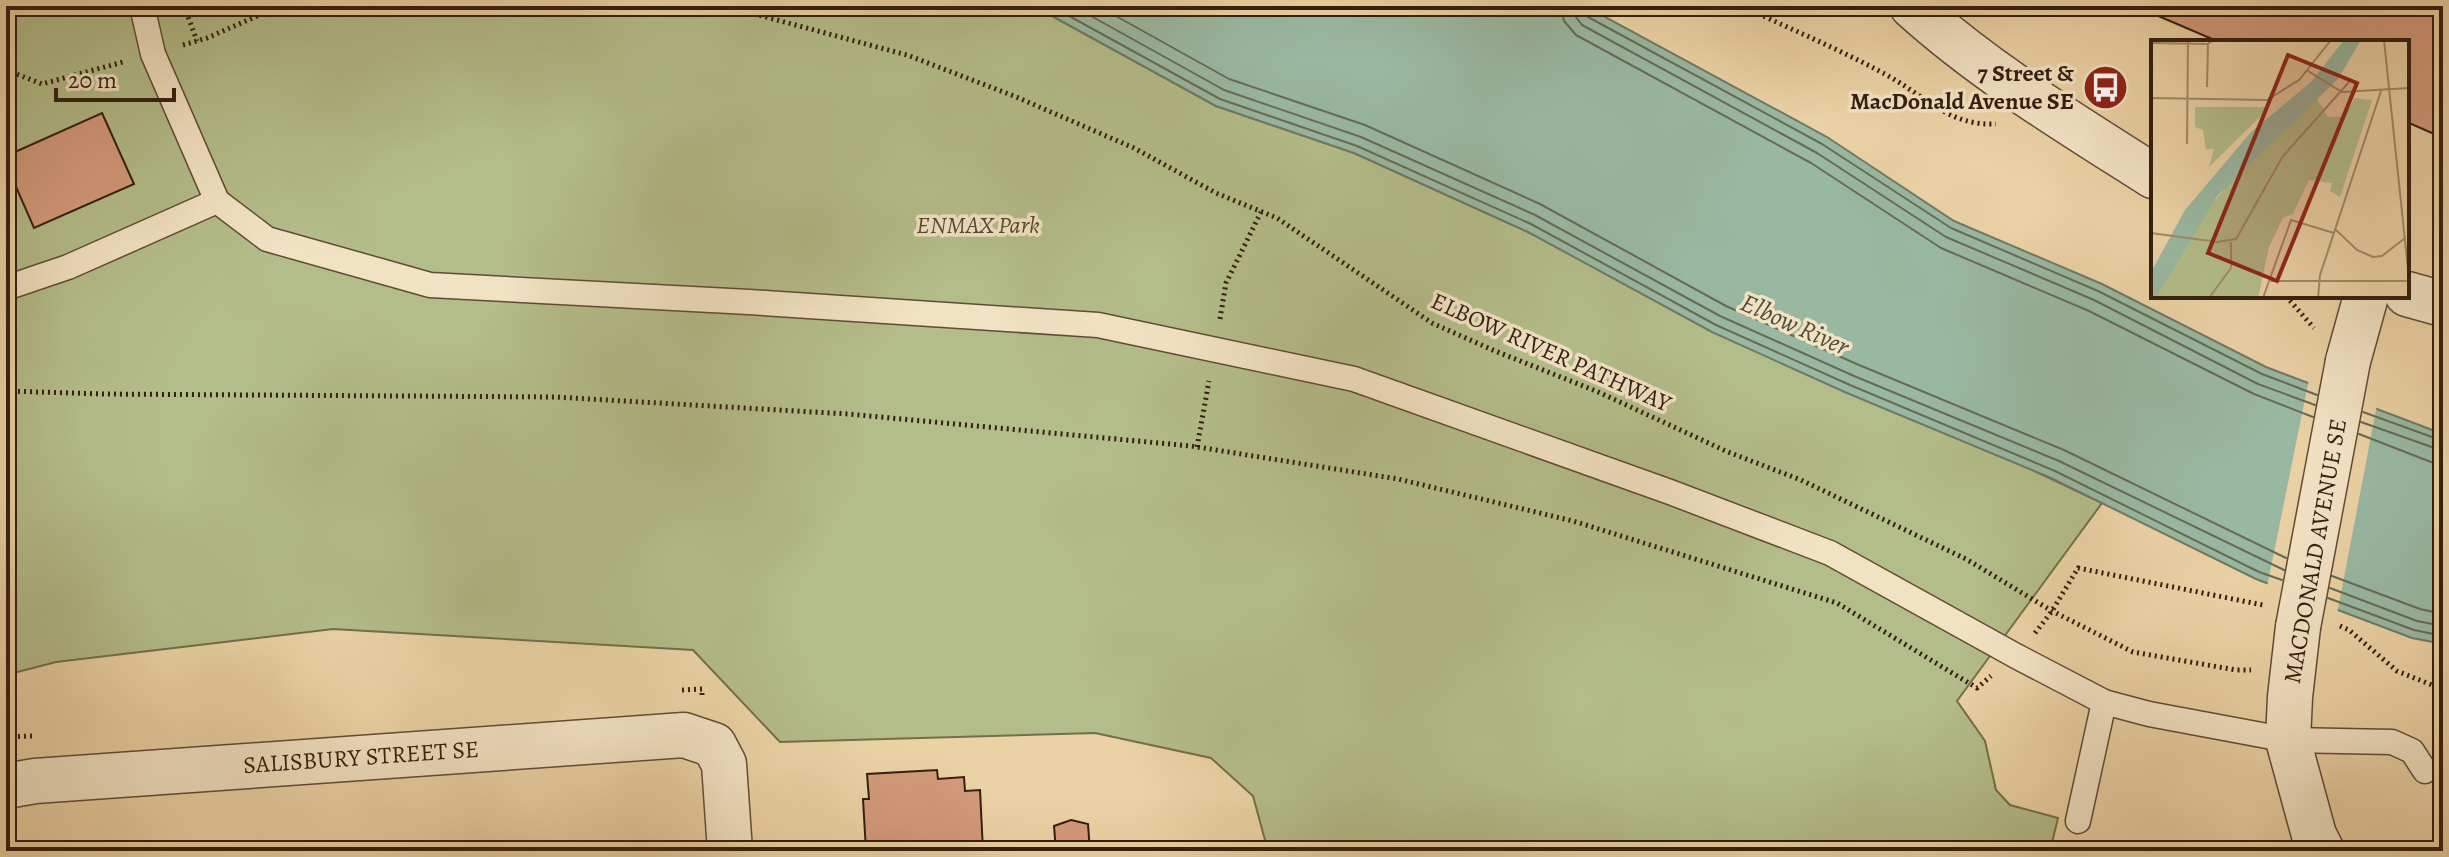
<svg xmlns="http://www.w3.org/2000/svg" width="2449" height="857" font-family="Alegreya,serif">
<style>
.green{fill:#b3bd89;stroke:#736e4c;stroke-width:2}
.water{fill:#99b8a2;stroke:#707a68;stroke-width:2}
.pier{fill:#ebd2a4}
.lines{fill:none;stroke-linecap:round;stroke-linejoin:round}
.shore{stroke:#666b59;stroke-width:2}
.building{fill:#d49a7a;stroke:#331e10;stroke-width:2}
.service-casing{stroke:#614b35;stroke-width:27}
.minor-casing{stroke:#614b35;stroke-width:47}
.path{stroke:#331e10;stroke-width:5;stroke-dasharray:2 4;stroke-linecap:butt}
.service{stroke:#f2e2c4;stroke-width:24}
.minor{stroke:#f2e2c4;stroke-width:44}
.minor-bridge-casing{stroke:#614b35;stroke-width:47;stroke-linecap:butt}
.minor-bridge{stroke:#f2e2c4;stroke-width:44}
.labels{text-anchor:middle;stroke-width:7;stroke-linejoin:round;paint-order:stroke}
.poi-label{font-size:24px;font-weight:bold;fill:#331e10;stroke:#f2e2c4;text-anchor:end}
.park-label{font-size:24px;font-style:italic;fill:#53462e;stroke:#f2e2c4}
.street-label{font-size:24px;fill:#331e10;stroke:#f2e2c4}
.water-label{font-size:26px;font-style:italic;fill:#524c3c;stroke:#f2e2c4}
.inset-road{fill:none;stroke:#a18a69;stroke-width:2}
.view{fill:#8f2418;fill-opacity:0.15;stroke:#8f2418;stroke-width:4}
.inset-edge{fill:none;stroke:#331e10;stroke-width:4}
</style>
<rect width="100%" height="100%" fill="#ebd2a4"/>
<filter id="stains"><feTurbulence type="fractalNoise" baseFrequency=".0025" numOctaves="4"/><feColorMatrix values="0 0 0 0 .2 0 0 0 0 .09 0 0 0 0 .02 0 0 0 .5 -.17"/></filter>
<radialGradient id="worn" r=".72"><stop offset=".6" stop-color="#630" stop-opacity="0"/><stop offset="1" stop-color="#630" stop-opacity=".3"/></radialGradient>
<path class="green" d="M6 6H1034L1216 106 1354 153 1528 232 2102 503 1957 701 1985 741 1996 790 2010 805 2058 818 2050 851H1268L1253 796 1211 758 1095 733 780 742 693 650 333 629 56 662 6 675Z"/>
<path class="water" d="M1034 6H1585L1827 137 1954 221 2102 284 2266 367 2443 434V644L2412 638 2256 579 2051 478 1847 393 1712 332 1528 232 1354 153 1216 106Z"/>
<path class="pier" d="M2309 379 2377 405 2337 614 2267 587Z"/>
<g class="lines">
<g class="shore">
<path d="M1051 6 1220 99 1357 146 1531 224 1716 325 1850 385 2055 471 2259 572 2282 580"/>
<path d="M1073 6 1224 90 1361 137 1535 215 1720 316 1854 376 2059 461 2284 570"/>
<path d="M1098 6 1229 79 1365 125 1540 204 1726 306 1859 365 2064 450 2286 558"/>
<path d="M1561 6 1564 21 1576 35 1811 163 1941 248 2089 311 2254 394 2313 417"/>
<path d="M1573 6 1575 16 1582 25 1817 153 1946 237 2094 300 2258 384 2315 405"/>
<path d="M1583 6 1588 17 1822 144 1951 228 2098 291 2262 374 2317 395"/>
<path d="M2363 412 2443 441"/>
<path d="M2361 422 2443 451"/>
<path d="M2359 434 2431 462 2443 463"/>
<path d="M2332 576 2420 609 2443 614"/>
<path d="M2330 588 2417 621 2443 626"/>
<path d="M2328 598 2414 630 2443 636"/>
</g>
</g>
<g class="building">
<path d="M2135 6H2443V138L2407 122V42H2219Z"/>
<path d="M102 113 134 184 34 228 6 164V156Z"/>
<path d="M937 770 938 779 964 777 965 791 980 790 983 851H866L863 799H869L867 774Z"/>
<path d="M1071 820 1088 824 1090 851H1056L1054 826Z"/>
</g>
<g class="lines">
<defs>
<g id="service">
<path d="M142 6 153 54 217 201 267 239 430 285 749 302 1098 325 1354 379 1670 492 1830 553 2016 656 2104 702 2149 714 2288 740 2392 742 2412 751 2425 771"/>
<path d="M6 288 68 267 217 201"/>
<path d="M2078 821 2104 702"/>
</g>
<g id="minor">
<path d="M1912 6C1985 72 2070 123 2153 176"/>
<path d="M2407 294 2443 304"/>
<path d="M2348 361 2366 296"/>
<path d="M2298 627 2290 697 2288 740 2314 835 2322 851"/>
<path d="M6 786 35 781 684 735 714 745 724 764 730 851"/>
</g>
</defs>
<use href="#service" class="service-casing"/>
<use href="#minor" class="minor-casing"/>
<g class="path">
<path d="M184 6 197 41"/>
<path d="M725 6 907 55 1014 96 1134 148 1216 193 1277 218 1432 323 1495 351 1596 391 1728 452 1801 480 1966 559 2052 611 2133 652 2236 670H2251"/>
<path d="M1742 6C1792 30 1844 51 1892 78 1928 99 1951 126 1996 124"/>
<path d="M183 45 207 38 280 6"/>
<path d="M6 70 42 84 123 62"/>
<path d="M2286 296 2314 328"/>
<path d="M1220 319 1226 283 1261 212"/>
<path d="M6 391 103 394 555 397 848 414 1191 446 1398 479 1573 521 1837 603 1977 688 1991 676"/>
<path d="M1197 447 1209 381"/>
<path d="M2340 626 2349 630 2397 671 2437 687 2443 693"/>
<path d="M2035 633 2052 611 2078 568 2263 605"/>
<path d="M682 690 702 689V698"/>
<path d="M6 737 33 736"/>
</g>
<use href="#service" class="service"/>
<use href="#minor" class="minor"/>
<defs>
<path id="minor-bridge" d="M2298 627 2348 361"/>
</defs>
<use href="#minor-bridge" class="minor-bridge-casing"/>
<use href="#minor-bridge" class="minor-bridge"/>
</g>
<defs>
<symbol id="bus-disc" viewBox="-11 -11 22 22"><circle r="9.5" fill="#8f2418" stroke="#f2e2c4"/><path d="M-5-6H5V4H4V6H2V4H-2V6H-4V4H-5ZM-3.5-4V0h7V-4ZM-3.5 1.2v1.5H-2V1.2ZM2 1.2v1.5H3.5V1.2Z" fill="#fff"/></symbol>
</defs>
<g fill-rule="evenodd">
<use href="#bus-disc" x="2080" y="62" width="51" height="51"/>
</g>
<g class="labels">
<g class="poi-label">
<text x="2074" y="81">7 Street &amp;<tspan x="2074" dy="28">MacDonald Avenue SE</tspan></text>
</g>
<g class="park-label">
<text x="978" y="233">ENMAX Park</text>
</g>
<g class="street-label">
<text transform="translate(1551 352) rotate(24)" y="8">ELBOW RIVER PATHWAY</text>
<text transform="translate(2315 551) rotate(-80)" y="8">MACDONALD AVENUE SE</text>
<text transform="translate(361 757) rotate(-4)" y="8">SALISBURY STREET SE</text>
</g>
<g class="water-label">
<text transform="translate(1795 324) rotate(24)" y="9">Elbow River</text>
</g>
</g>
<g transform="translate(2151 40)">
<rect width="258" height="258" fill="#ebd2a4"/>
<path d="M204 58 221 60 189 157 179 151 181 143 158 140 142 174 132 178 118 207 107 258H5L46 184 83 136 166 59 177 77H186L194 75ZM44 67H114V72L58 127 63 109H55L52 90 44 87Z" fill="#b3bd89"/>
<path d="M193 0H210L187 39 67 155 5 258H0V232L34 170 100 92 160 42Z" fill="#99b8a2"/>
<path class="inset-road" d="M233 0 258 239M0 3 57 4 62 0M157 31 191 52 258 48M56 47 57 4M0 58 116 60 148 40 180 0M36 104 37 0M184 189 206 210 222 217 231 216 254 198M0 193 66 202 85 199 132 116 198 42M120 241H258M58 258 80 228V202M112 258 140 180 183 193M167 258 169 235 230 51"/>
<path class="view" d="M137 15 206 43 126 241 57 213Z"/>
<rect width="258" height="258" class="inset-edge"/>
</g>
<rect width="2449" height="857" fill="none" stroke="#ebd2a4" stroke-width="32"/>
<rect x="8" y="8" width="2433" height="841" fill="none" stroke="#331e10" stroke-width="4"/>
<rect x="16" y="16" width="2417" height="825" fill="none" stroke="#331e10" stroke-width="2"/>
<path d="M56 88v12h118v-12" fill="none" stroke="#331e10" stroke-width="4"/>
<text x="68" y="88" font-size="24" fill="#331e10" stroke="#f2e2c4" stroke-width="6" paint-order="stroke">20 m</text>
<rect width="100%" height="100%" filter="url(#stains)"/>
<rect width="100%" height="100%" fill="url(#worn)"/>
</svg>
